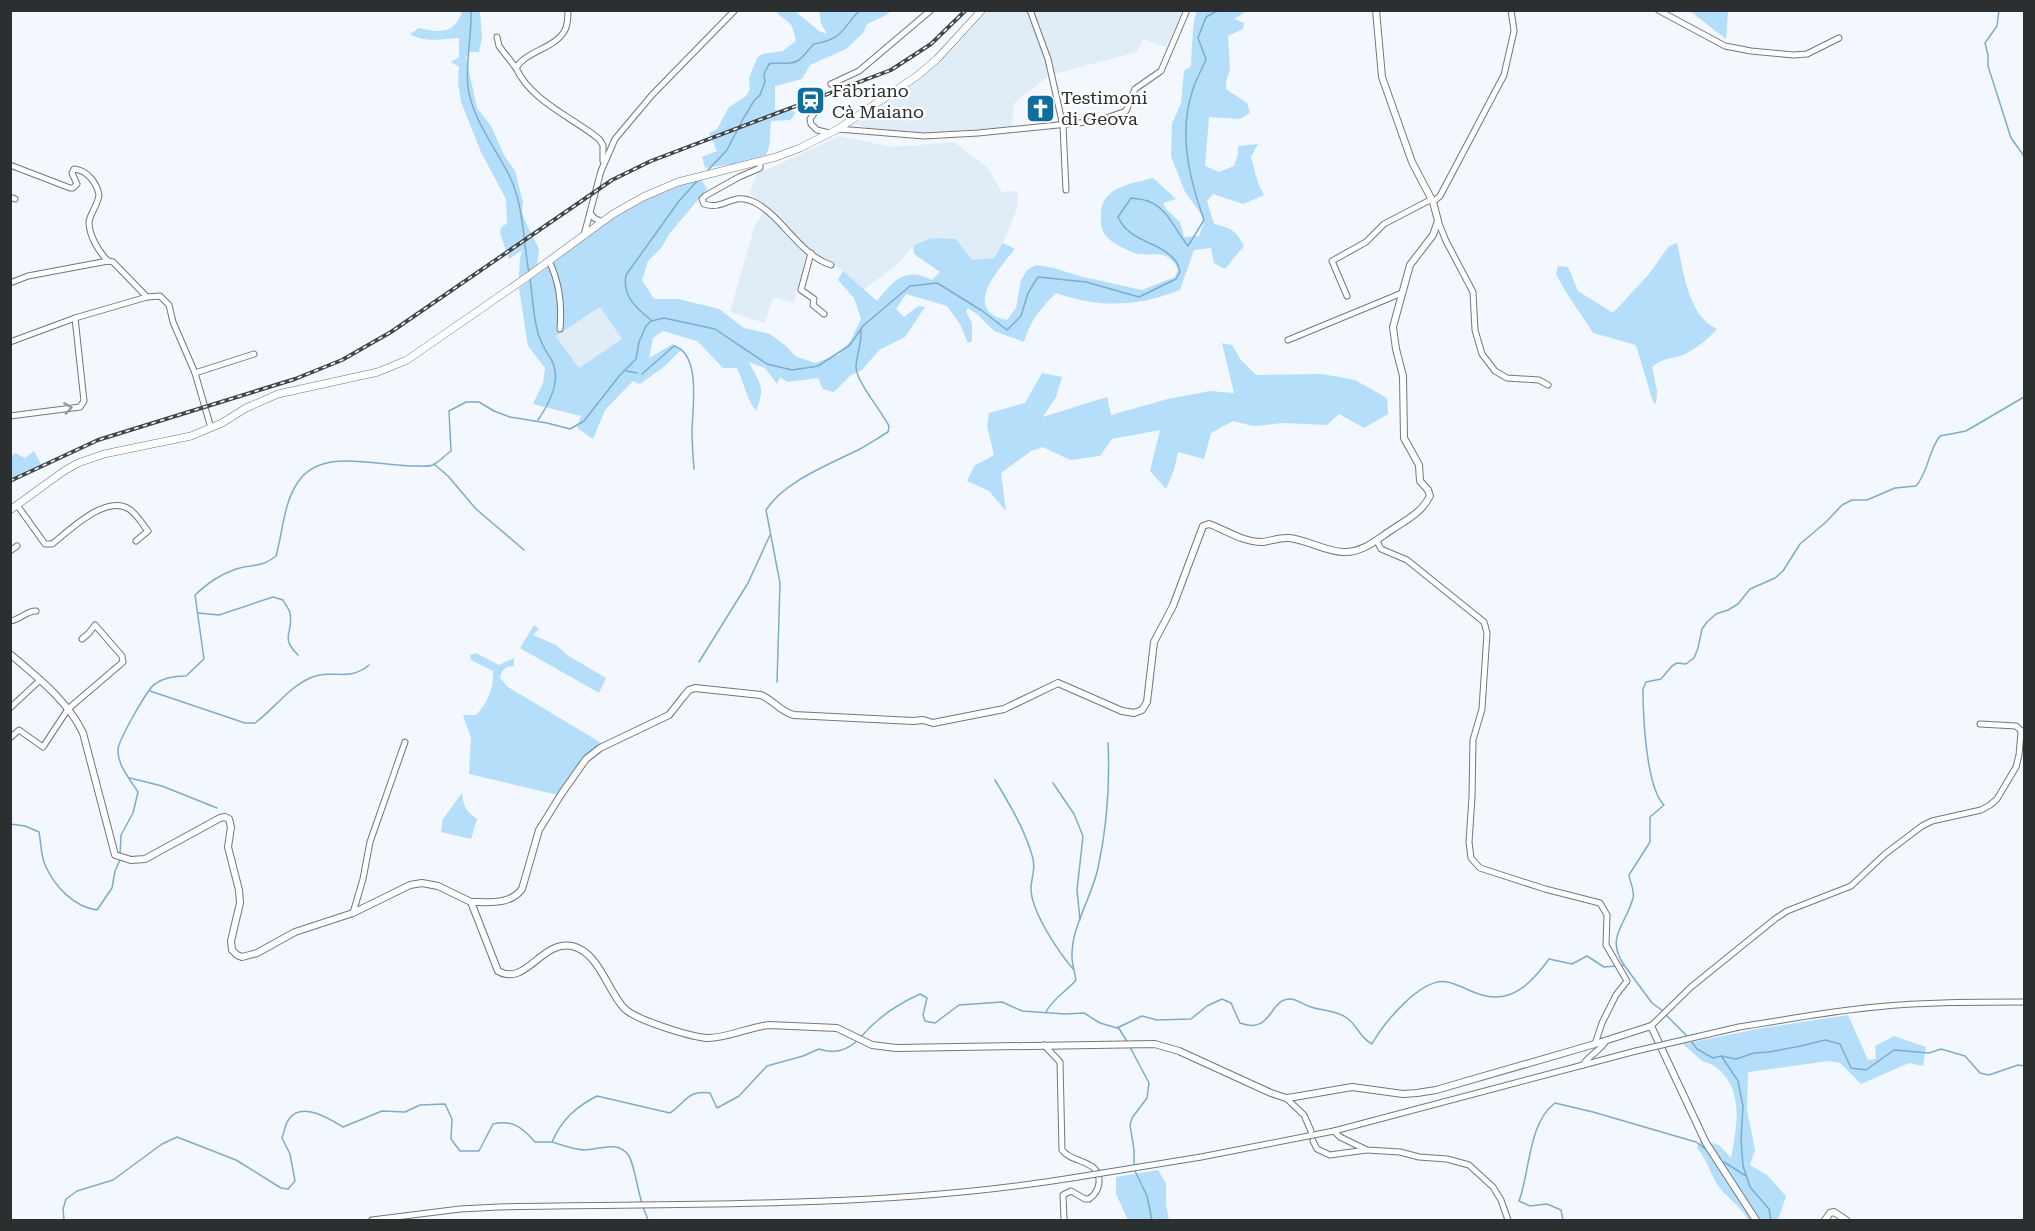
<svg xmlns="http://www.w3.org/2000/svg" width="2035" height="1231" font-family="'Roboto Serif',serif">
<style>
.built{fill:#e0edf7}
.green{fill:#b5defa;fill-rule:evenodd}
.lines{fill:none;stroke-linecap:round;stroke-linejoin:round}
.stream{stroke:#7daccc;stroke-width:1.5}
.minor-casing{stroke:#72777c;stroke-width:7}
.tertiary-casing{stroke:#72777c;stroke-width:8}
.secondary-casing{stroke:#72777c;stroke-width:8}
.minor{stroke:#fff;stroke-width:5}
.tertiary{stroke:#fff;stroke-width:6}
.secondary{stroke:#fff;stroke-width:7}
.rail-casing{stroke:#444749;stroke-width:4}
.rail{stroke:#fff;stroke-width:1.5;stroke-dasharray:4.5;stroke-linecap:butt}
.minor-bridge-casing{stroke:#72777c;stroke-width:7;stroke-linecap:butt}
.minor-bridge{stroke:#fff;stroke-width:5}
.oneway{stroke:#969798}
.labels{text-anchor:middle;stroke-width:4.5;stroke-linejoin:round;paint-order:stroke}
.poi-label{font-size:18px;fill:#2c2f30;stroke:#fff;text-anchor:start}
</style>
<rect width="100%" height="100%" fill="#f2f8fd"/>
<g class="built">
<path d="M988 11H1183L1166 47 1143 39 1137 52 1050 75 1014 103 1012 127 920 133 876 130 854 124 920 78 940 62Z"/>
<path d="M840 136 892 147 954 142 987 167 1002 192 1018 191 1017 209 1003 243 994 258 972 260 956 239 913 246 897 265 863 290 843 271 812 251 768 208 749 193 757 174Z"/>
<path d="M764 212 803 246 806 256 794 303 773 297 765 323 730 312 755 225Z"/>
<path d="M600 307 622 339 579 368 556 335Z"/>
</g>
<g class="green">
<path d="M462 11H480L482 38 479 52H469L466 58 477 108 491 126 504 155 515 171 523 202 522 211 525 221 539 249 537 265 519 278 520 258 523 250 509 259 500 233 501 228 507 223 506 199 481 152 461 102 458 83 459 67 451 62 459 57V38C443 39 424 43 410 34L419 28C440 33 455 34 462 11Z"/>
<path d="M776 11H795L819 31 827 34 821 23 819 11H891L886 15 867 24 863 33 846 49 810 65 802 79 775 86V110L787 109 796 112 791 120 771 121C769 134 772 143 766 155L733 164 705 168 702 157 717 151 709 133 717 129 729 107 746 96 750 89 749 78 757 58 762 54 783 51 796 41C792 17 787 25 776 11Z"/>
<path d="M1197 11H1247L1234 19 1244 23 1243 29 1228 36 1230 69 1226 81V89L1247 103 1250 113 1240 119 1209 117 1205 166 1219 172 1234 166 1238 154V146L1258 144 1251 157 1258 183 1264 195 1243 204 1213 194 1207 201 1214 224C1231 228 1236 230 1244 246L1225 269 1214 263 1211 248 1194 250 1180 290C1136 307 1100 308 1056 293 1041 308 1030 321 1024 342L994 331 978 315 968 308 966 311 972 324V341L968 343 960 324 947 306 906 294 896 309 904 317 918 306 925 307 905 337 879 350 862 370 850 376 834 392 823 389 818 378 787 382 780 377 777 384 765 368 749 362C760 385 766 385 756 411 746 399 744 382 737 368H723L697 341 663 331 653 338 649 358 673 344 681 350 665 366 640 384 633 381 605 410 593 439 577 428 581 416 533 404 543 383 545 368 528 346 519 288C550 267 578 242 609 221 636 202 669 188 701 179L707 189 670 233 661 248 648 261 642 280 654 299H678L719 309 744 328 770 334 787 347 795 356 815 363 840 354 851 340 861 319 854 298 838 280 843 271 877 301C893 281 905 266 932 280L940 272 914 254 913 246 931 238 956 239 972 260 994 258 1003 243 1015 249C1004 263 969 300 993 315 997 318 1003 319 1007 320L1016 308 1021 280 1027 270 1036 265 1054 268 1079 276 1142 290 1175 277 1178 269C1167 249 1157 256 1138 254 1132 253 1126 249 1121 247 1105 238 1100 233 1101 214 1101 187 1131 184 1153 178L1176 199 1163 203 1166 209 1180 222 1184 237 1199 236 1204 223 1201 214 1185 192 1171 156 1172 124 1181 103 1184 71 1191 66C1192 54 1192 20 1197 11ZM600 307 622 339 579 368 556 336Z"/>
<path d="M1690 11H1728L1726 39Z"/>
<path d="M1677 243C1684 271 1687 315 1717 329 1708 339 1696 349 1683 355 1671 359 1662 358 1652 367L1657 391 1656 404 1653 402 1636 345 1593 333C1581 313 1566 295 1556 274L1558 266 1568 267 1578 291 1613 313 1649 274 1669 246Z"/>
<path d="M1222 343 1232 345 1241 360 1256 375 1322 374 1355 380 1387 398 1388 414 1364 428 1339 414 1327 425 1284 423 1253 426 1233 421 1211 433 1204 459 1178 452 1174 470 1166 489 1150 471 1160 430 1112 439 1100 456 1070 460 1043 447 1031 451 1001 473 1006 511 989 491 967 481 974 466 994 455 987 426 989 413 1025 403 1042 373 1062 377 1056 397 1043 417 1107 397 1111 415 1168 399 1210 391 1234 393Z"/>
<path d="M34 451 41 464 11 479V456L15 453 25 458Z"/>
<path d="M534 625 539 629 533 635 556 645 567 655 606 678 599 693 520 648Z"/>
<path d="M476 653 499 665 514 658V666C505 667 502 669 500 678L508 687 603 744 587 754 558 795 469 774 471 738 463 715H476C488 702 494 689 493 671L471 660 470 655Z"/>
<path d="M462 793C463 806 466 811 477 819L471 839 441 832 443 819Z"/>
<path d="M1848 1015 1868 1060 1876 1059 1875 1046 1894 1036 1926 1047 1923 1066 1909 1063 1861 1084 1840 1063 1829 1061 1748 1072 1747 1110 1755 1150 1750 1165 1767 1175 1786 1196 1778 1220H1748C1741 1206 1728 1199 1719 1187 1710 1175 1708 1160 1697 1148L1701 1140 1719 1145 1731 1158C1737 1127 1745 1087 1714 1066 1710 1063 1705 1063 1701 1060 1695 1055 1689 1049 1683 1044L1757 1029Z"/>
<path d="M1158 1170 1166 1183V1205L1169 1220H1128L1116 1194V1177Z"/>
</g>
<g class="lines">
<g class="stream">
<path d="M471 10C472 34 465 67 468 88 473 120 495 147 509 175 524 205 523 241 529 273"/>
<path d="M1999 10 1997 26 1985 43 1988 55V66L2011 138 2024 156"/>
<path d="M708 170 727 150 743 119 754 101 760 95 765 82 764 74 769 64C777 62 782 64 790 63 801 63 806 51 814 44 844 39 841 29 860 10"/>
<path d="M530 278C532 293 533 310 536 325 538 338 544 348 551 359 563 379 549 404 538 420"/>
<path d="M651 320C636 308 622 296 626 275L679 201 698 180"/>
<path d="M626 371 637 373"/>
<path d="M642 374 674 346C702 354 692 411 692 432 692 444 693 456 694 469"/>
<path d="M434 464 448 476 476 509 524 550"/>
<path d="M198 613 219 615 273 597 283 600C285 604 289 609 290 613 294 634 279 636 298 655"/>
<path d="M699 662 748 583 770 535"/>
<path d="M777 682 780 583 766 510C785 481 830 464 860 449 869 444 878 438 888 432L889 426C882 412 857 382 856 368 856 356 862 344 861 330"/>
<path d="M150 691 245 723H255C274 709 288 688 310 678 331 668 348 683 369 665"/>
<path d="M130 778 162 786 217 808"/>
<path d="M995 780C1010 805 1024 828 1032 855 1036 867 1032 875 1031 887 1030 910 1058 951 1073 969"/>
<path d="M1053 783 1074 814 1083 836 1077 890 1080 920"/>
<path d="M10 824 25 826 39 832C41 843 41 856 45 865 55 887 74 907 97 910L112 888 115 871 120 860"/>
<path d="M120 855 121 835 133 813 138 792C130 779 117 765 118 749 119 740 147 689 155 684 164 677 175 676 186 676L204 659 195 595C208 583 219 575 236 569 254 563 259 569 276 556 283 532 283 504 298 482 322 446 379 467 415 466 420 466 428 467 433 465 439 462 445 455 451 451L449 411 466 402H479L494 411 510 417 547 423 570 429 584 421 620 375 636 359 639 342 646 326 651 321 664 318 715 329 767 364 792 370 818 366 850 345 863 326 910 286 937 283 981 310 1007 330 1021 316 1028 293 1038 277 1086 282 1139 297 1176 279 1180 272C1179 268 1177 262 1174 259 1157 240 1130 243 1118 217L1131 198C1137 199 1145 199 1150 202 1168 209 1176 232 1188 246L1204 220C1189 178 1178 133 1193 89 1196 79 1202 70 1206 59L1198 38 1206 17 1219 10"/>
<path d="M1624 965C1605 937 1626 925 1633 898 1635 892 1630 882 1629 875L1650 842V817L1664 805C1646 787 1643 716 1643 689L1646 682 1661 679 1672 666 1677 663 1686 664 1694 658 1698 648 1702 629 1707 622 1716 614 1728 610 1738 604 1750 589 1775 578 1783 571 1800 544 1826 522 1842 505 1852 500H1867L1895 488 1916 486C1929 471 1928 451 1940 436L1966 431 2024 397"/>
<path d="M1621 966 1624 965 1652 1003 1663 1011"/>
<path d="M1046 1012C1053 998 1066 992 1076 980 1075 972 1072 965 1072 957 1071 927 1092 897 1098 868 1107 827 1110 785 1108 743"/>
<path d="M1666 1015 1688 1037"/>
<path d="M1118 1027 1128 1043"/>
<path d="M861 1037C876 1019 898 1004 920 994L927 998 923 1015 925 1021 935 1023 959 1005 1002 1002 1022 1011 1065 1014 1084 1013 1100 1023 1117 1028 1142 1016 1157 1020 1191 1019 1207 1006 1222 999 1231 1003 1240 1023C1272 1035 1269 999 1290 999 1297 999 1304 1005 1311 1007 1323 1011 1336 1010 1347 1018 1358 1026 1359 1037 1372 1044 1383 1024 1421 977 1447 982 1459 984 1470 992 1482 995 1513 1004 1533 981 1549 959L1572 964 1587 956 1604 967 1616 966"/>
<path d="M1691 1041 1697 1049 1713 1058 1721 1056 1736 1059 1754 1053 1769 1052 1801 1046 1825 1040 1840 1044 1851 1068 1866 1070 1894 1050 1929 1053 1941 1049 1965 1056 1980 1073 1989 1075 2018 1065 2024 1066"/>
<path d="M1130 1047 1149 1083 1147 1098 1132 1118 1130 1125 1134 1150V1166"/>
<path d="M1722 1057 1738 1081 1743 1106 1741 1139 1743 1166 1750 1187 1769 1209 1771 1220"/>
<path d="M552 1142C562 1145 575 1150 585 1150 601 1149 618 1140 629 1156 634 1164 638 1192 642 1203"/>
<path d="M1724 1162 1746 1176"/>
<path d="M1135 1171 1147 1196 1152 1220"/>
<path d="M643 1207 648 1220"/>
<path d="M64 1220 63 1209 66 1199 77 1191 113 1180 162 1144 177 1137 236 1160 281 1188 288 1189 295 1181 290 1154 282 1138C284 1133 285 1124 289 1119 302 1101 330 1119 343 1127L382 1111 405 1112 420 1105 445 1104 452 1119 451 1139 460 1151H479L493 1124C512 1119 523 1128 535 1142H552C562 1119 576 1107 597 1096L670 1113C687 1102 686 1090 710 1093L717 1108 739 1096 767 1066 803 1056 819 1049C833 1054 846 1051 857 1041"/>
<path d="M1563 1220 1561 1210 1547 1204 1530 1206 1519 1201C1530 1172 1528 1123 1555 1103L1593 1112 1696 1142 1708 1151"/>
</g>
<defs>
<g id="minor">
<path d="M568 10C568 17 568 24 565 30 555 49 527 50 516 68 531 101 572 117 599 139L603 145V161"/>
<path d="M1030 10 1048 59 1063 126 1066 190"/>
<path d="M1658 10 1725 46 1751 51 1793 55 1807 54 1839 38"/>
<path d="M497 37 499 46 516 68"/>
<path d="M831 84 859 71 931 10"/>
<path d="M818 108 810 119 811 124 817 130 829 133"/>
<path d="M838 129 924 136 978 133 1098 121 1126 111 1135 89 1161 71 1187 10"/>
<path d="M760 162V168L739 177 705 196 702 199 704 204C726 211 732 190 756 203 784 219 800 255 831 265"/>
<path d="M10 165 70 188H73L77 184 72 173 74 169C87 170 97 183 99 195 98 205 90 213 89 222 89 236 99 252 108 261"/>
<path d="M10 197 15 199"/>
<path d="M1433 202 1440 196 1504 75 1514 31 1511 10"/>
<path d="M590 213 594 218 602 222"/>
<path d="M1438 221 1446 241 1473 292 1475 330 1482 354 1495 371 1507 378 1539 380 1548 385"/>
<path d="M584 235 601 171 615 139 652 95 735 10"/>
<path d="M811 253 801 290 814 299 813 305 824 314"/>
<path d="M549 261C559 281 562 306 560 329"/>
<path d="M10 283 28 276 108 261 113 262 147 297"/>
<path d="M1347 296 1332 261 1366 242 1384 224 1432 199"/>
<path d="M1288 340 1402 293"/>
<path d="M10 342 75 318 147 297 160 296 169 305 173 322 195 373 211 428"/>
<path d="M195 373 254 354"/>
<path d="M10 416 80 407 84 401 75 318"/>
<path d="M17 505 45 544H52C70 530 106 494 129 509 137 514 142 524 148 531L136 541"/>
<path d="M1377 541 1381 549 1407 560 1484 622 1487 633 1482 709 1473 740 1472 797 1469 842 1471 858 1480 868 1545 889 1600 903 1607 915 1606 945 1627 981 1616 995 1602 1023 1595 1044"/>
<path d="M10 551 17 546"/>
<path d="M10 621C20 620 26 611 36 611"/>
<path d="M10 708 40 680"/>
<path d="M1980 724 2016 726 2023 732"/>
<path d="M10 738 19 730 43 747 68 709 123 662 122 656 95 625 89 633 82 639"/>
<path d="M353 913 363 879 370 842 405 742"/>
<path d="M1651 1026 1691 987 1775 919 1787 911 1851 886 1885 854 1922 826 1932 821 1981 810 1990 805 1997 799 2016 767 2019 755 2021 732"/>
<path d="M1739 1027C1785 1020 1830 1011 1876 1007 1925 1002 1975 1002 2024 1002"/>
<path d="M1044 1045 1060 1062 1062 1150C1072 1164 1101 1159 1099 1183 1098 1190 1095 1195 1089 1199H1085L1071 1191 1063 1195 1064 1220"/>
<path d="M1583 1065C1589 1055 1600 1051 1606 1041"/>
<path d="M1286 1098 1304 1115 1311 1131"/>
<path d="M1334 1131 1340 1137 1367 1150 1400 1152 1419 1157 1447 1159 1469 1165 1493 1187 1501 1200 1508 1220"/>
<path d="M1313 1141 1317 1149 1330 1155 1366 1150"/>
<path d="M1201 1157 1334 1131 1636 1051"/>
<path d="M372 1220 460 1209 498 1207C692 1203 886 1209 1078 1177"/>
</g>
<g id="tertiary">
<path d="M10 654C37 677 68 701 83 733L115 855 131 860 145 859 220 818 225 817 229 819 231 827 228 847 239 890 240 903 231 941 232 950 237 955 242 957 257 953 295 932 353 913 410 885 422 883 438 886 471 902 498 971C526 987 541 940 572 946 599 952 607 990 624 1008 635 1020 689 1036 706 1038 726 1039 748 1027 769 1025L837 1028 872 1045 896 1048 1155 1044 1179 1051 1271 1093 1286 1098 1294 1097 1352 1087 1403 1094 1417 1093 1436 1090 1595 1044 1651 1026 1706 1143 1756 1220"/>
<path d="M471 902C490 902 510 905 522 889L539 830 562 793 586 759 600 748 669 715 684 696 689 690 695 688 761 695C773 700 781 712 794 715L913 721 923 720 933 723 1004 709 1058 683 1122 711 1134 713 1142 710 1147 702 1154 642 1173 606 1203 526 1209 524C1226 530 1242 542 1262 542 1271 541 1280 537 1289 538 1308 540 1324 551 1343 552 1363 553 1377 539 1393 529 1408 519 1421 513 1430 496L1428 490 1420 481 1419 465 1404 438 1403 376 1396 349 1393 327 1410 265 1433 235 1438 221 1433 202 1412 162 1382 77 1376 10"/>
<path d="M1825 1220 1830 1213 1834 1212 1846 1220"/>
</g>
<path id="secondary" d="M10 510 64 471 78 463 104 454 191 436 222 423 246 408 278 394 378 372 407 360 527 277 613 214 643 197 678 182 776 157 800 148 838 129 917 76 937 59 982 10"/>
</defs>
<use href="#minor" class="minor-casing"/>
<use href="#tertiary" class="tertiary-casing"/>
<use href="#secondary" class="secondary-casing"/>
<use href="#minor" class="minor"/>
<use href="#tertiary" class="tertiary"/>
<use href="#secondary" class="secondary"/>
<defs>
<path id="rail" d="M10 481 98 440 295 379 342 360 391 332 612 180 651 161 891 70 931 44 966 10"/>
</defs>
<use href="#rail" class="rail-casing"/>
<use href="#rail" class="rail"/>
<defs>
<g id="minor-bridge">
<path d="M1636 1051 1739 1027"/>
<path d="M1078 1177 1201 1157"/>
</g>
</defs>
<use href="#minor-bridge" class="minor-bridge-casing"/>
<use href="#minor-bridge" class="minor-bridge"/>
</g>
<defs><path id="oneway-chevron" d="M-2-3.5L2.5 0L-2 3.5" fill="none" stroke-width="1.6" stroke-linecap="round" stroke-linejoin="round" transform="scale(1.5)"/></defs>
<use class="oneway" href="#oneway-chevron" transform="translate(68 408) rotate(-8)"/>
<defs>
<symbol id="station-square" viewBox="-11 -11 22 22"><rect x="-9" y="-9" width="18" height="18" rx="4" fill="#0f6e9c" stroke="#fff"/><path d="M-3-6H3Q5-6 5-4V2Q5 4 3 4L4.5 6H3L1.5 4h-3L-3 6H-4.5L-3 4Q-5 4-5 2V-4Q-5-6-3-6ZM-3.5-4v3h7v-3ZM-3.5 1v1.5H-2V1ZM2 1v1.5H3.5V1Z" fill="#fff"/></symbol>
<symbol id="church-square" viewBox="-11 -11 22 22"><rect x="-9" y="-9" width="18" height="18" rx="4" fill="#0f6e9c" stroke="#fff"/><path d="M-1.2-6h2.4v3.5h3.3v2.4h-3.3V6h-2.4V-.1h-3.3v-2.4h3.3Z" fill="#fff"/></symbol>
</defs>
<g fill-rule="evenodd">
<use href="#station-square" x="794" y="84" width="33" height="33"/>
<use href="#church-square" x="1024" y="92" width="33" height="33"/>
</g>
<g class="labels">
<g class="poi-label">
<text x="832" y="97">Fabriano<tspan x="832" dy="21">Cà Maiano</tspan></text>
<text x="1061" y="104">Testimoni<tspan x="1061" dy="21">di Geova</tspan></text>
</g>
</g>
<rect width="2035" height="1231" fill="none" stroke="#2c2f30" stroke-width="24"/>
</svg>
